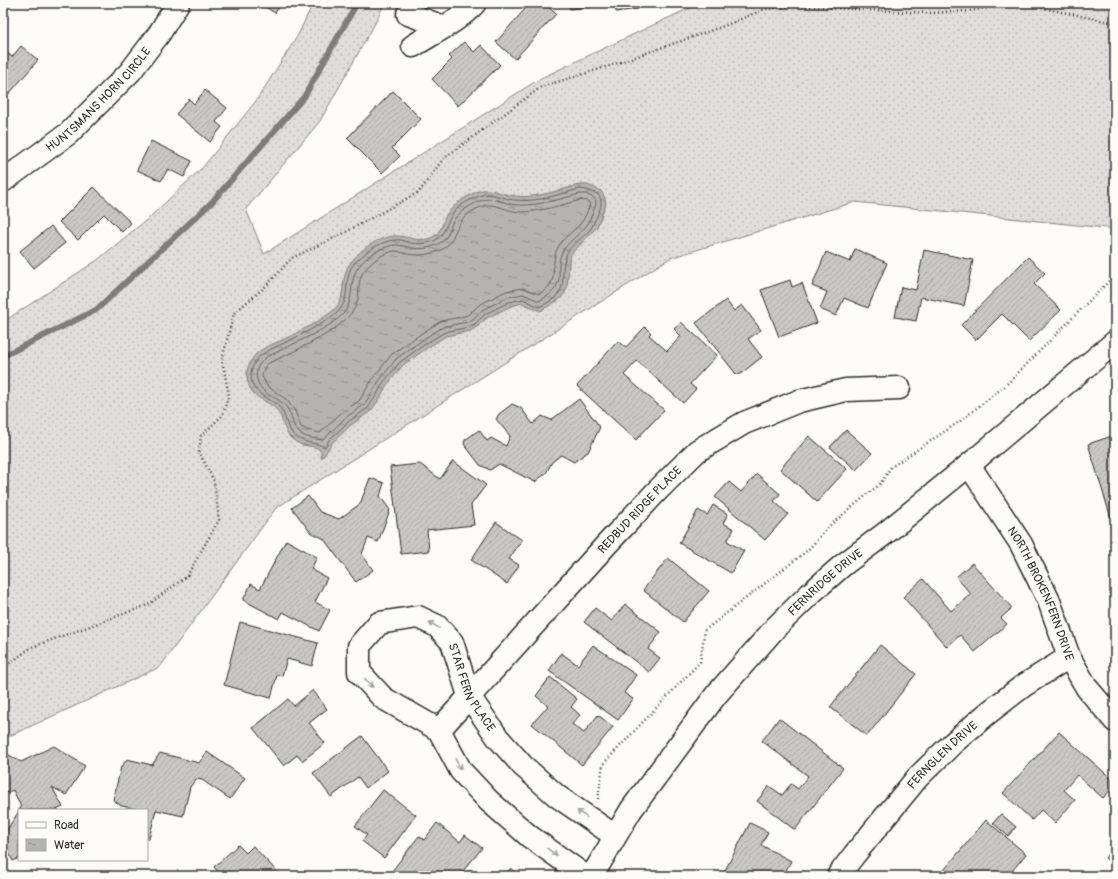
<svg xmlns="http://www.w3.org/2000/svg" width="1118" height="879" font-family="Pangolin,sans-serif">
<style>
.grass{fill:url(#grass-dots);stroke:#858482}
.water{fill:url(#water-ripples);stroke:#7e7d7b}
.lines{fill:none;stroke-linecap:round;stroke-linejoin:round}
.shore{stroke:#626261;stroke-width:1}
.stream{stroke:#7e7d7b;stroke-width:6}
.building{fill:url(#building-hatch);stroke:#2b2b2b}
.street-casing{stroke:#2b2b2b;stroke-width:25}
.secondary-casing{stroke:#2b2b2b;stroke-width:25}
.path{stroke:#2b2b2b;stroke-width:2.5;stroke-dasharray:1 3;stroke-linecap:butt}
.street{stroke:#fdfcf7;stroke-width:22}
.secondary{stroke:#fdfcf7;stroke-width:22}
.oneway{stroke:#9e9e9b}
.labels{text-anchor:middle;stroke-width:3;stroke-linejoin:round;paint-order:stroke}
.street-label{font-size:12px;fill:#2b2b2b;stroke:#fdfcf7}
</style>
<defs>
<pattern id="grass-dots" width="8" height="8" patternUnits="userSpaceOnUse"><rect width="8" height="8" fill="#dfdeda"/><path d="M2 2h.1M6 6h.1" fill="none" stroke="#c0bfbb" stroke-width="1.8" stroke-linecap="round"/></pattern>
<pattern id="water-ripples" width="26" height="14" patternUnits="userSpaceOnUse"><rect width="26" height="14" fill="#b5b4b1"/><path d="M2 4q2-2 4 0t4 0M15 11q2-2 4 0t4 0" fill="none" stroke="#939390"/></pattern>
<pattern id="building-hatch" width="6" height="6" patternUnits="userSpaceOnUse"><rect width="6" height="6" fill="#c9c8c4"/><path d="M-1 1l2-2M0 6l6-6M5 7l2-2" fill="none" stroke="#adaca9"/></pattern>
</defs>
<rect width="100%" height="100%" fill="#fdfcf7"/>
<filter id="ink" filterUnits="userSpaceOnUse"><feTurbulence type="fractalNoise" baseFrequency=".025" numOctaves="2"/><feDisplacementMap in="SourceGraphic" scale="8" xChannelSelector="R" yChannelSelector="G"/><feConvolveMatrix kernelMatrix="1 2 1 2 8 2 1 2 1" color-interpolation-filters="sRGB"/></filter>
<g filter="url(#ink)">
<path class="grass" d="M313 3H384L378 18 320 121 246 209 264 254 541 78 700 3H1115V229L855 202 670 258 276 508 160 667 3 739V322L96 261 150 217 203 167 256 101 298 35Z"/>
<path class="water" d="M579 185H588L601 191 604 196 606 203 604 209 597 227 571 254 569 262 567 288 564 294 559 300 540 311 522 303 511 306 487 318 478 326 470 331 446 336 430 346 403 365 386 386 380 398 371 411 351 425 332 443 323 457 321 458V452C318 445 306 447 300 444 297 443 295 441 292 439 283 432 284 419 277 410 266 398 251 401 247 378 245 370 251 360 256 354 262 348 273 344 280 341 297 333 315 324 330 313 345 302 341 291 345 275 347 264 356 256 364 249 373 242 387 235 398 236 411 237 420 243 433 237 442 232 442 222 447 214 454 205 465 197 476 192 489 186 500 194 514 196 536 199 558 190 579 185Z"/>
<g class="lines">
<g class="shore">
<path d="M580 189 587 190 598 194C603 201 601 207 598 214 595 220 593 226 589 231 582 238 572 244 567 253 556 279 575 291 539 307L523 299 509 302 485 314 476 323 469 327 445 332 428 342 400 362 383 383 376 396 368 408 348 422 329 440 325 447C322 446 319 444 316 444 305 442 294 439 289 428 285 421 286 417 281 409 272 397 252 396 251 377 250 370 255 360 260 356 267 350 277 347 284 343 301 335 317 327 332 317 352 303 343 287 351 268 355 262 362 256 368 251 376 246 386 240 396 240 400 239 404 241 407 242 417 245 425 244 434 241 446 235 446 221 454 212 460 205 469 200 477 197 490 190 502 199 515 200 537 203 558 194 580 189Z"/>
<path d="M580 194H586L594 198C598 203 595 207 593 212 591 216 590 220 588 224 581 233 571 239 564 249 550 271 573 283 539 301L523 294 508 297 482 310 473 319 467 322 443 327 425 338 396 359 379 381 364 405 345 418 323 440C281 436 301 416 280 401 274 397 266 394 262 389 255 381 254 368 263 360 267 356 274 354 279 351 297 342 332 327 344 313 353 301 350 289 354 276 357 265 369 255 379 250 384 248 390 245 396 245 400 245 404 246 408 247 418 250 430 249 440 243 447 239 449 231 452 223 457 213 470 205 480 201 491 195 506 205 518 205 539 206 559 199 580 194Z"/>
<path d="M581 200 588 201 590 205C587 211 585 219 580 224 573 232 562 238 557 249 549 268 561 283 539 294L523 288 506 291 479 305 469 314 465 316 441 321 422 333 392 354 374 377 359 401 341 413 320 433 307 430 301 427 295 411 287 400 267 386 262 376 264 369 267 364C291 352 340 333 354 309 365 290 350 280 374 261 379 256 388 252 395 251 399 251 403 253 407 254 419 256 432 255 443 249 452 243 454 233 459 224 464 215 476 208 486 205 496 204 508 211 519 212 541 212 560 205 581 200Z"/>
</g>
<path class="stream" d="M3 356 96 310 211 203 304 97 357 3"/>
</g>
<g class="building">
<path d="M259 3H281L275 13Z"/>
<path d="M518 3H544L556 14 515 59 496 42 525 9Z"/>
<path d="M569 3H637L638 9 616 12 615 4 570 9Z"/>
<path d="M464 42 474 52 481 45 500 65 458 106 432 79 452 59 449 56Z"/>
<path d="M21 46 38 60 9 94 3 90V49L12 57Z"/>
<path d="M205 90 227 108 216 122 222 127 210 142 176 114 189 99 194 104Z"/>
<path d="M393 91 421 119 392 148 400 156 382 173 347 138Z"/>
<path d="M151 141 192 161 184 177 168 169 161 181 137 170Z"/>
<path d="M94 187 131 223 122 232 104 214 78 240 59 222Z"/>
<path d="M51 226 65 243 34 268 20 251Z"/>
<path d="M855 249 887 263 868 308 844 298 836 316 820 309 827 292 812 286 826 252 850 262Z"/>
<path d="M924 250 973 260 964 306 921 297 916 321 895 317 901 287 916 290Z"/>
<path d="M1028 257 1045 273 1034 284 1061 310 1029 341 1002 314 976 340 961 325Z"/>
<path d="M790 280 792 287 802 283 817 323 779 337 761 290Z"/>
<path d="M726 300 734 311 742 305 761 330 748 339 762 357 739 375 737 373 736 374 696 323Z"/>
<path d="M681 322 717 355 690 384 696 389 683 403 637 361 624 375 664 410 636 440 577 386 618 341 626 347 645 327 651 333 649 335 667 351 681 336 674 329Z"/>
<path d="M579 399 600 427 588 452 574 462 561 455 552 462 546 473 535 482 499 464 490 470 480 465 464 444 465 440 479 430 487 441 491 438 506 446 510 436 496 419 499 414 512 404 521 408 533 424 542 416 551 420Z"/>
<path d="M846 430 872 453 856 470 830 447Z"/>
<path d="M1115 435V531L1088 444Z"/>
<path d="M809 436 847 469 817 502 780 469Z"/>
<path d="M453 461 486 485 471 505 474 525 427 530 429 551 401 554 390 467 420 464 440 479Z"/>
<path d="M757 474 780 494 774 501 788 514 765 540 715 497 729 482 741 492Z"/>
<path d="M370 478 384 483 380 496 390 510 378 542 368 538 362 554 373 570 356 582 323 538 311 533 292 508 308 496 320 512 339 519 360 504Z"/>
<path d="M713 505 728 514 723 523 734 529 727 541 744 551 731 573 679 543 698 510 707 515Z"/>
<path d="M496 522 522 540 509 559 519 565 507 584 471 560Z"/>
<path d="M286 540 317 557 311 569 327 578 315 602 330 610 319 631 283 612 279 619 243 600 251 584 260 589Z"/>
<path d="M668 558 709 591 683 622 643 590Z"/>
<path d="M972 563 1012 608 1001 618 1007 624 975 652 960 635 947 647 903 597 923 579 951 611 971 594 956 577Z"/>
<path d="M625 604 661 632 648 649 660 658 649 672 584 622 595 608 612 621Z"/>
<path d="M240 622 318 643 312 666 287 659 282 676 277 675 271 698 224 685Z"/>
<path d="M593 645 636 675 624 693 633 699 618 720 549 671 561 653 578 665Z"/>
<path d="M880 645 916 674 867 736 830 707Z"/>
<path d="M550 677 577 699 571 707 580 715 572 724 584 733 598 715 613 727 582 765 532 724 548 706 536 696Z"/>
<path d="M313 690 327 709 309 723 325 743 302 761 297 755 284 766 253 728 288 699 294 706Z"/>
<path d="M779 718 843 768 795 830 757 801 769 786 782 795 791 784 798 789 808 776 762 741Z"/>
<path d="M1059 732 1115 782V785L1103 798 1077 775 1064 790 1075 800 1055 823 1041 810 1032 820 1003 793Z"/>
<path d="M362 736 388 771 366 788 358 777 331 797 313 773Z"/>
<path d="M54 746 85 766 66 795 52 787 63 807 56 810H19L21 807 13 790 3 795V754L4 752 21 762Z"/>
<path d="M207 752 245 778 230 799 202 780 196 779 190 787 183 816 156 810 149 839H147V810H135L136 809 122 806 113 800 121 767 127 759 152 765 160 753 199 763Z"/>
<path d="M383 790 416 815 384 858 362 841 367 835 355 826Z"/>
<path d="M19 811V858L13 861 3 841V836Z"/>
<path d="M1001 814 1016 827 1008 836 993 823Z"/>
<path d="M986 820 1026 854 1008 876H941L940 875Z"/>
<path d="M437 823 460 842 465 835 482 848 459 876H411L409 875 408 876H398L392 871 419 836 424 840Z"/>
<path d="M750 823 768 832 761 845 791 861 783 876H722Z"/>
<path d="M238 845 246 853 253 846 281 876H222L214 867Z"/>
<path d="M1115 845V866L1105 858Z"/>
<path d="M511 868 521 876H504Z"/>
<path d="M471 869 480 876H466Z"/>
</g>
<g class="lines">
<defs>
<g id="street">
<path d="M408 14 444 27"/>
<path d="M413 46C432 34 460 20 475 3"/>
<path id="s1" d="M3 181 69 133 130 72 159 34 178 3"/>
<path id="s2" d="M969 465 1021 544 1049 601 1069 657 1087 688 1115 721"/>
<path id="s3" d="M439 730 607 544 657 491 697 451 744 423 799 401 846 390 899 388"/>
<path id="s4" d="M585 876 529 836 489 801 461 771 439 730 383 698 359 672V646L379 623 418 617 437 626 452 642 469 696 498 738 523 766 557 796 615 836"/>
<path id="s5" d="M838 876 854 855 918 777 953 743 988 713 1023 686 1069 657"/>
</g>
<g id="secondary">
<path id="s6" d="M592 876 631 810 716 695 776 627 811 593 843 565 887 532 969 465 1115 342"/>
</g>
</defs>
<use href="#street" class="street-casing"/>
<use href="#secondary" class="secondary-casing"/>
<g class="path">
<path d="M1018 3 1115 23"/>
<path d="M3 668 32 647 148 605 187 576 219 520 214 481 199 452 201 436 222 416 229 395 222 360 234 313 264 288 292 258 342 234 419 192 443 159 541 87 609 66 724 26 765 9 798 6 928 13 969 11 1016 3"/>
<path d="M598 799 603 764 700 662 705 630 808 550 828 527 881 483 891 467 959 422 1006 385 1115 275"/>
</g>
<use href="#street" class="street"/>
<use href="#secondary" class="secondary"/>
</g>
<defs><path id="oneway-shaft" d="M-6 0H5M1.5-3L5.5 0L1.5 3" fill="none" stroke-width="1.6" stroke-linecap="round" stroke-linejoin="round"/></defs>
<g class="oneway">
<use href="#oneway-shaft" transform="translate(434 625) rotate(-148)"/>
<use href="#oneway-shaft" transform="translate(369 683) rotate(47)"/>
<use href="#oneway-shaft" transform="translate(458 764) rotate(62)"/>
<use href="#oneway-shaft" transform="translate(582 814) rotate(-145)"/>
<use href="#oneway-shaft" transform="translate(552 852) rotate(36)"/>
</g>
</g>
<g class="labels">
<g class="street-label">
<text dy="4" stroke="none"><textPath href="#s1" startOffset="126">HUNTSMANS HORN CIRCLE</textPath></text>
<text dy="4" stroke="none"><textPath href="#s3" startOffset="298">REDBUD RIDGE PLACE</textPath></text>
<text dy="4" stroke="none"><textPath href="#s6" startOffset="377">FERNRIDGE DRIVE</textPath></text>
<text dy="4" stroke="none"><textPath href="#s2" startOffset="148">NORTH BROKENFERN DRIVE</textPath></text>
<text dy="4" stroke="none"><textPath href="#s4" startOffset="498">STAR FERN PLACE</textPath></text>
<text dy="4" stroke="none"><textPath href="#s5" startOffset="160">FERNGLEN DRIVE</textPath></text>
</g>
</g>
<rect width="1118" height="879" fill="none" stroke="#fdfcf7" stroke-width="16"/>
<rect x="8" y="8" width="1102" height="863" fill="none" stroke="#2b2b2b" stroke-width="1.5" filter="url(#ink)"/>
<rect x="18" y="809" width="130" height="52" fill="#fdfcf7" stroke="#a9a8a5"/>
<rect x="26" y="822" width="20" height="6" fill="#fdfcf7" stroke="#a9a8a5"/>
<text x="54" y="829" font-size="12" fill="#2b2b2b">Road</text>
<rect x="26" y="839" width="20" height="12" fill="url(#water-ripples)" stroke="#a9a8a5"/>
<text x="54" y="849" font-size="12" fill="#2b2b2b">Water</text>
</svg>
